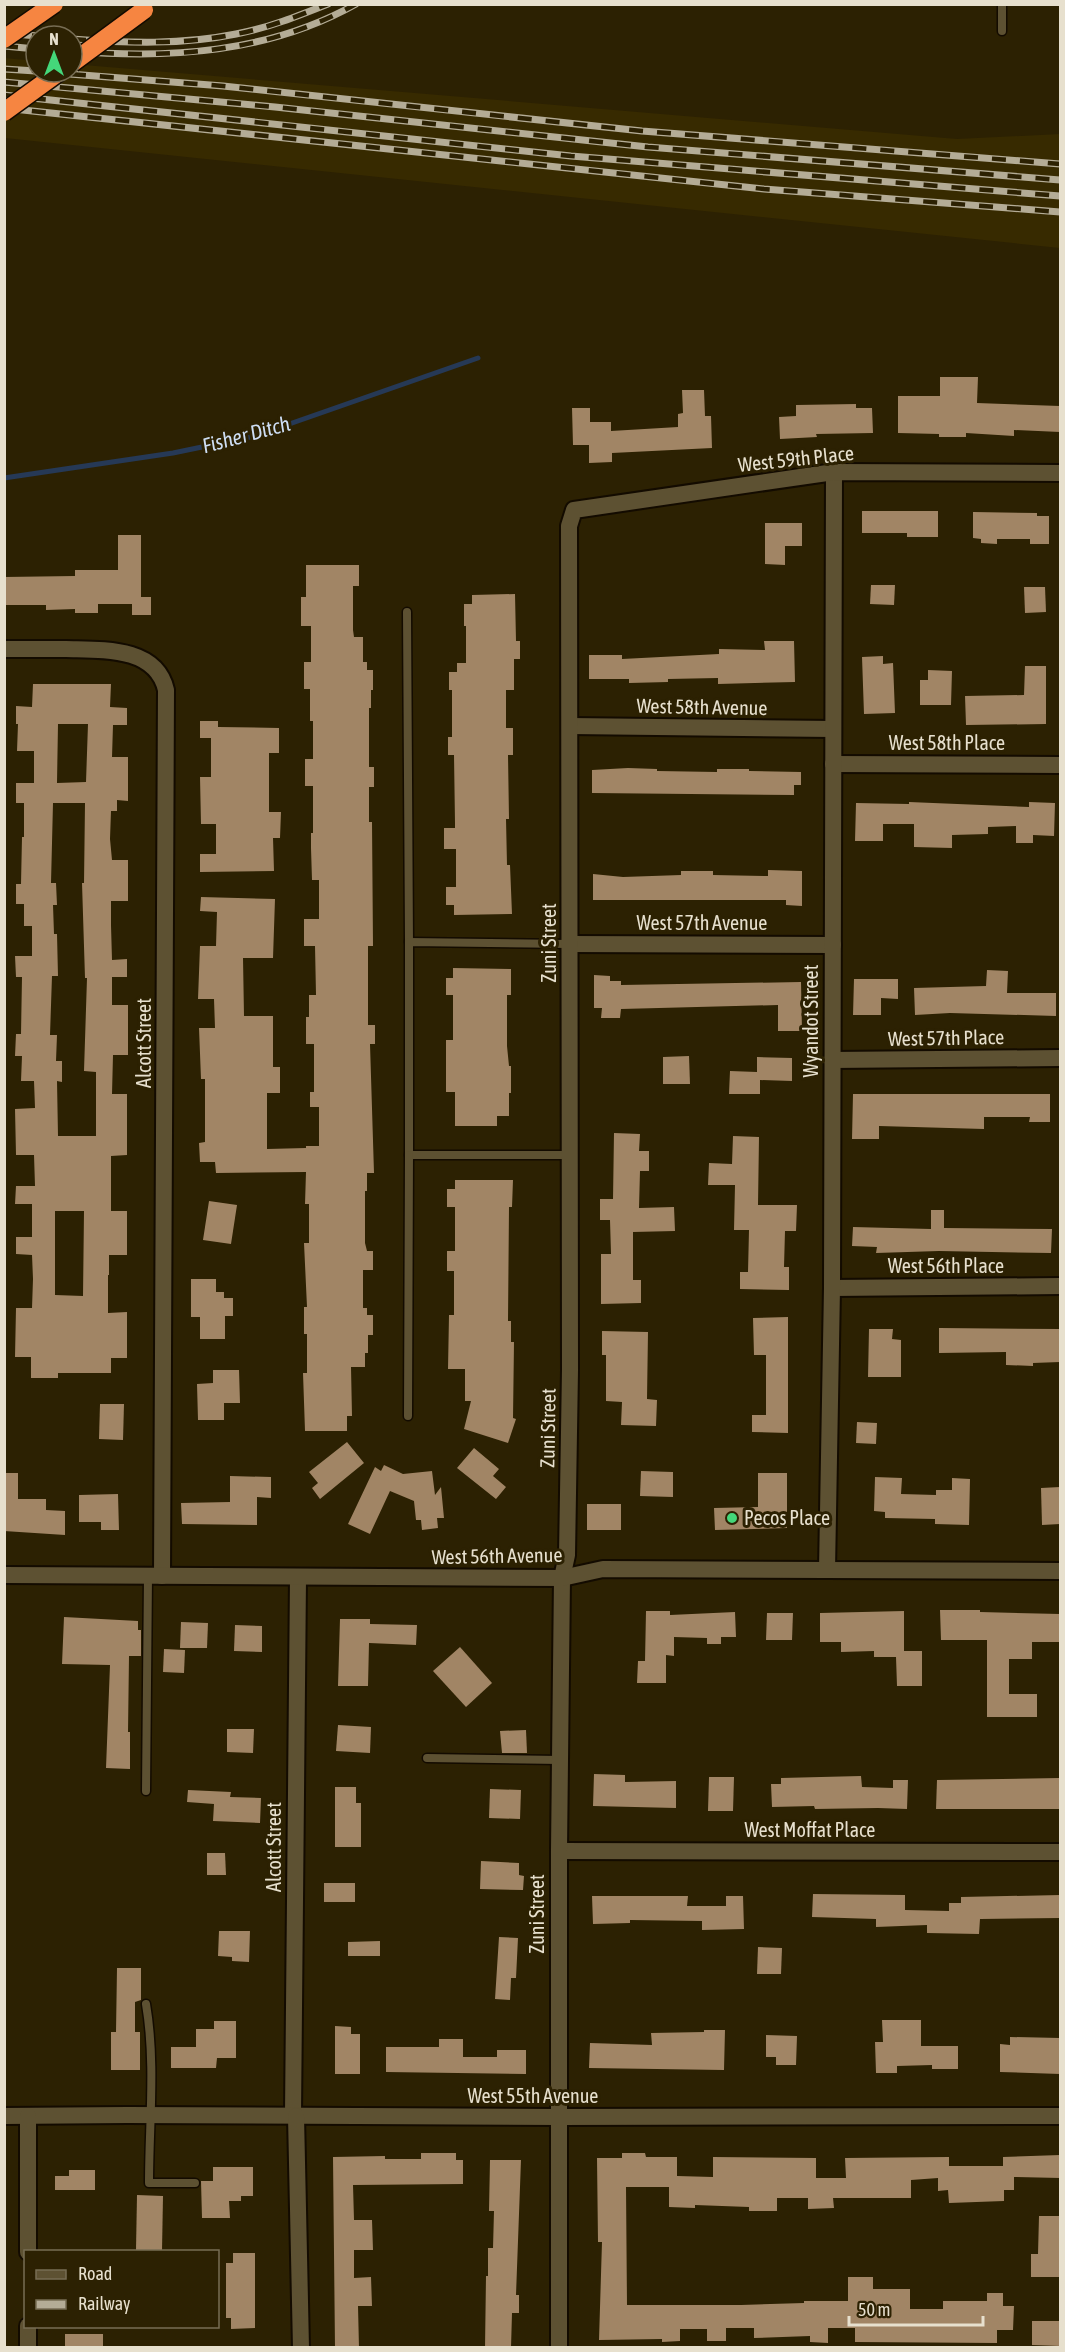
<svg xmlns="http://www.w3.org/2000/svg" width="1065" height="2352" font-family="'Asap Condensed',sans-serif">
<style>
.built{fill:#372a00}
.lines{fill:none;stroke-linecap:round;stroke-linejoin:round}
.stream{stroke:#263956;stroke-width:5}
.building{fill:#a18565;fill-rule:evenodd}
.service-casing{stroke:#130b00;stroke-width:11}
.minor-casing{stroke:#130b00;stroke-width:20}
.tertiary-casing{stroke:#130b00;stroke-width:20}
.service{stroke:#5d5132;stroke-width:8}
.minor{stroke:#5d5132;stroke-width:16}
.tertiary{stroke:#5d5132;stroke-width:16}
.rail-casing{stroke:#b4ac96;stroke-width:7}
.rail{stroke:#2c2102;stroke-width:4.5;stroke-dasharray:14;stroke-linecap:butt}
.motorway-bridge-casing{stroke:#130b00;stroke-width:21;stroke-linecap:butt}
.motorway-bridge{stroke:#f68541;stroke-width:18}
.poi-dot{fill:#44d77a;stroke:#2c2102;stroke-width:2}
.labels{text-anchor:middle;stroke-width:6;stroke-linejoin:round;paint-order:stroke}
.street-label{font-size:20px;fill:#e7e0ce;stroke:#2c2102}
.poi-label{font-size:20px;fill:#e7e0ce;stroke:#2c2102;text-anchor:start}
.water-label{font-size:21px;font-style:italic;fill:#cedef4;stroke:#2c2102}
</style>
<rect width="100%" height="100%" fill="#2c2102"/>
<path class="built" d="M4 58 36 61V72H72V64L957 139 1060 134V248L5 138Z"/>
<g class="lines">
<path class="stream" d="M4 478 173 453 255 436 478 358"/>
</g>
<g class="building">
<path d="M940 377H978L977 403 1060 406V432L1014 430V436L966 433V437H939V434L898 433V396H940Z"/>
<path d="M682 390H704L705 416H711L712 448 612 453V462L589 463V445H573L572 408H590V422H611V431L678 427V414L683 413Z"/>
<path d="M856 404V408H872L873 433 816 434 817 437 780 439 779 417 796 416V405Z"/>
<path d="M862 511H938V537H907V533H862Z"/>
<path d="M973 512 1037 513V516H1049V544H1030V539H997V544L981 543V539L973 538Z"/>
<path d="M765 523H802V546H785V565L765 564Z"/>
<path d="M118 535H141V597H151V615H132V604H98V613H75V609L46 610V605H4V577L75 576V570H118Z"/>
<path d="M306 565H359V586H353V630L354 637H363V662H367V670H373V690H371V708H369V767H374V787H369V822H372L373 946H368V1025H375V1044H370L374 1173H367V1191H365V1243L367 1251H373V1270H363V1308H367V1315H373V1335H368V1353H365V1367H351L352 1416H347V1431H305L303 1373H307V1334H304V1307H307L304 1243H309V1204H305L306 1172 216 1173 215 1162H200L199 1143 205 1142V1079H201L199 1028H215L214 999H198L200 946H216L217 912 200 911 201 897 275 899 273 958H243L244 1016H273V1067H280V1093H267V1149L306 1148V1146H319V1107H310V1092H314V1044H306V1017H309V995H316L315 946H304V919H319V880H312L311 848V833H313V786H305V759H313V721H310V689H304V662H311V626H301V597H306Z"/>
<path d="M871 585H895L894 605 870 604Z"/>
<path d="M1024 587H1045L1046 612 1025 613Z"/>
<path d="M515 594 516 641H520V659H514V690H506V728H513V755H508L509 819H506L507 865H510L512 914 454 915V905H446V887H456V849H444V828H455V823L454 755H448V737H452V690H449V672H457V663H466V626H464V604H472V595Z"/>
<path d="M764 641H794L795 682 718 684V678L668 679V682L629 683V679H589V655H622V659L719 654V649L765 650Z"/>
<path d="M883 656V664L893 663 895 713 864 714 862 657Z"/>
<path d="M1025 666H1046V724L966 725 965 696 1024 695Z"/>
<path d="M928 670 952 671 951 705H920V680H928Z"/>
<path d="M33 684H111L110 707 127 708V725H113L112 757H128V801L117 800V811H111L110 839 112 860H128V901H111V925L112 960 127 959V977H112V1005H128V1055H113L112 1094H127V1155L111 1156V1211H127V1255H109V1275H108V1313L127 1312V1358H111V1373H58V1378H31V1357H15L16 1308H32L33 1279 32 1255 16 1254V1237H32V1204H15L16 1186H35L34 1155H16L15 1109 35 1108 34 1081H21L22 1056H15L16 1034H21L22 977H16L15 956H32V926H24V904H16V884H21L22 837H24V803H16V783H34V751H17L18 724H16V706L32 707ZM58 724H88L86 782 57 783ZM53 803H85L84 883H82L85 978H87L84 1071 96 1072V1136H58L57 1081 62 1082V1061H56L57 1035H50L52 976H58L57 934H54L53 905H57L56 883H51ZM55 1211H84L83 1296 55 1295Z"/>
<path d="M200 721H218V727L279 728V753H269V812H281L280 838H273L274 871 200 872V854H216V824H201L200 777H211V738H200Z"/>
<path d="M628 768 657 769V771L717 772V769H749V771L801 772V785H794V795L592 793V770Z"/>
<path d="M909 802 1029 807V802L1055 803 1054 836 1033 835V843H1016V826L988 827V834L952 835V848L914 847V824H883V841H855L856 803 909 804Z"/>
<path d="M768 870 802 871V906L786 905V900H593V874L623 877 681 875V871H713V875L768 876Z"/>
<path d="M453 968 511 969V995H507V1046L509 1066H511V1093H509V1116H497V1126H455V1092H446V1040H453V995H446V978H453Z"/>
<path d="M987 970 1008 971 1007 993H1056V1016L950 1013 915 1015 914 988 986 986Z"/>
<path d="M594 975 610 976V981H621V985L801 982 802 1031H778V1005L621 1009 620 1018H601L602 1008H594Z"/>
<path d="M854 979H898V999L881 998V1015H853Z"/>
<path d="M689 1056 690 1084H663V1057Z"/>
<path d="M757 1057 792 1058V1081L760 1080V1094H729L730 1071 757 1072Z"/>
<path d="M853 1094H1050V1122H1029L1030 1117H984V1129L879 1126V1139H852Z"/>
<path d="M614 1133 640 1134 639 1151H649V1171H640L639 1208 674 1207 675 1231 633 1232V1280H641V1303L601 1304V1254H611L610 1220H600V1199H613Z"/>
<path d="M733 1136 759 1137 758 1205H797L796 1231H785L784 1267H789V1290L740 1289V1272H748L749 1230H734L735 1185H708L709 1163 732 1164Z"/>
<path d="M455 1180H513L512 1207H509L508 1321H511V1342H514L513 1418 516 1419 508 1443 464 1429 471 1401H465V1369H448L449 1315H454V1271H447V1251H455V1207H447V1189H455Z"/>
<path d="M209 1201 237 1205 231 1244 203 1240Z"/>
<path d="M931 1210H944V1228L1052 1229 1051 1253 939 1251 876 1253 877 1247 852 1246 853 1227 931 1229Z"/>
<path d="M191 1279H216V1292H224V1298H233V1316H225V1339H200V1317H191Z"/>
<path d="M788 1317V1433L752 1432V1415H766V1355H754L753 1318Z"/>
<path d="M939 1328 1060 1329V1362L1033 1363V1366L1006 1365V1352L939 1353Z"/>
<path d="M869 1329H893L892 1339 901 1340V1377H868Z"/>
<path d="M602 1331 648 1332 647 1399 657 1400 656 1426 621 1425 622 1402 606 1401V1355H602Z"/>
<path d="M213 1370H239L240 1403H224V1420H198L197 1384 213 1383Z"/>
<path d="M100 1404H124L123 1440 99 1439Z"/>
<path d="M857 1422 877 1423 876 1444 856 1443Z"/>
<path d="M347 1442 364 1463 320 1499 312 1488 318 1483 309 1472Z"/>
<path d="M474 1448 499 1469 493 1476 506 1487 496 1499 457 1468Z"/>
<path d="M384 1465 403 1474 432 1471 435 1495 441 1487 444 1518H437L438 1528 422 1530 421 1520H416L414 1501 390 1491 370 1534 348 1524 375 1467 381 1471Z"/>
<path d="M641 1471 673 1472V1497L640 1496Z"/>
<path d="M4 1473H18V1499H46V1510L65 1511V1535L4 1531Z"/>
<path d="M758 1473H787V1528L715 1530 714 1508 758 1507Z"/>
<path d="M230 1476 271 1477V1498L257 1497V1525L182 1524 181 1503 230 1502Z"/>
<path d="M875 1477 902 1478 901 1494 936 1495V1490H952V1478L970 1479 969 1525 935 1524V1519L885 1518V1512L874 1511Z"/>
<path d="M1060 1487V1524L1042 1525 1041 1488Z"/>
<path d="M118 1494 119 1530H101V1522H79V1495Z"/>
<rect x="587" y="1504" width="34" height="26"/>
<path d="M940 1610H980V1612L1060 1614V1642H1032V1659H1009V1694H1037V1717H987V1640H941Z"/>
<path d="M646 1611H670V1615L735 1612 736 1637H721V1644H707V1638L674 1637V1656L666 1655V1683H637L638 1661H645Z"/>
<path d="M904 1611V1651H922V1686H897L896 1657H874V1651L841 1652V1642H820V1613Z"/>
<path d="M767 1613H793L792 1640H766Z"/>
<path d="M64 1617 138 1621V1630H141V1656H129L128 1732H130V1769L106 1768 110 1665 62 1664Z"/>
<path d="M340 1619H370V1624L417 1625 416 1645 369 1643 368 1686H338Z"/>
<path d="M181 1622 208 1623 207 1648H180Z"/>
<path d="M235 1625 262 1626V1652L234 1651Z"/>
<path d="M460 1647 492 1683 466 1707 433 1671Z"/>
<path d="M164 1649 185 1650 184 1673 163 1672Z"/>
<path d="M338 1725 371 1727 370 1753 336 1751Z"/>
<path d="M227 1729H254L253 1753 227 1752Z"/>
<path d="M526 1730 527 1753H502L500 1731Z"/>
<path d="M594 1774 625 1775V1782L676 1781V1808L593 1806Z"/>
<path d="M861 1776 862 1787 893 1788V1780H908L907 1809 878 1808 815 1809 814 1806 772 1807 771 1784H781V1778Z"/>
<path d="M709 1777H734L733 1811H708Z"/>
<path d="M1060 1778V1809H936L937 1780Z"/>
<path d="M335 1787H356V1803H361V1847H335Z"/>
<path d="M490 1789 521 1790 520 1819 489 1818Z"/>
<path d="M188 1790 231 1792 230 1797 261 1798 260 1823 213 1821 214 1804 187 1802Z"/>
<path d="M207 1853H225L226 1875H207Z"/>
<path d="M481 1861 519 1863V1875L524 1876 523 1890 480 1889Z"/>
<rect x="324" y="1883" width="31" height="19"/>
<path d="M813 1894 905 1895V1910L949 1911V1903H961V1897L1060 1895V1918L980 1919 979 1934 927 1933V1925L876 1927V1919L812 1917Z"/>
<path d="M592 1896H688L687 1906H726V1896H743L744 1929 702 1930V1921L630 1920V1923L593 1924Z"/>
<path d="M219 1931H250L249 1962 232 1961V1957L218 1956Z"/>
<path d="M499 1937 518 1938 516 1978H511L510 2000 495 1999Z"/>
<path d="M380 1941V1956H348V1942Z"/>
<path d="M758 1947 782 1948 781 1974H757Z"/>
<path d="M117 1968H141V2000L135 2002V2032H140V2070H111V2032H116Z"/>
<path d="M882 2020H921V2046H958V2069H932V2065L897 2066V2073H876L875 2042H883Z"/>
<path d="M214 2021H236V2058H217L216 2068H171V2047H196V2029H214Z"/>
<path d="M335 2026 351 2027V2034H360V2074H335Z"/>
<path d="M704 2030H725L724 2070 589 2068 590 2043 652 2045 651 2033 704 2032Z"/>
<path d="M766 2035 797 2036 796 2065H776V2057H766Z"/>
<path d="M1010 2037 1060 2038V2074L1000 2072V2044L1010 2045Z"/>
<path d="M439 2039H463V2057H497V2050H526V2074L386 2072V2047H439Z"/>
<path d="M421 2153H456V2160H463V2184L353 2185 354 2220H372L373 2250H354V2278L371 2277 372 2306H358L359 2348H335L333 2157 385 2156V2159H421Z"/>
<path d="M622 2153H645L646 2157H677V2176L713 2177V2157L816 2158V2178H846L845 2158 949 2157V2166H1003V2157L1060 2155V2178L1014 2177V2190H1004V2201L949 2203 948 2190 938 2191V2178L911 2180V2198H833L834 2208 808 2209V2198H777V2211H749V2207L695 2205V2208L669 2207V2187H626L627 2305H741L804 2303V2301H848V2277H873V2289H910V2309H943V2301H987V2293H1003V2306H1014L1013 2330H997V2343L855 2342V2328H828V2343L810 2342V2336L754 2338V2328H726V2341H707V2329H680V2341L662 2342V2339L599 2340 602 2242H598L597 2158H622Z"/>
<path d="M490 2160H521L516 2295H519V2313H512L511 2348H485L486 2276H488V2248H493L494 2211H489Z"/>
<path d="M213 2167H253V2196H241V2201H229L230 2218H202L201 2181H213Z"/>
<path d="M69 2170H95V2190H55V2176H69Z"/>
<path d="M137 2195 163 2196 162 2251 136 2250Z"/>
<path d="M1039 2216H1060V2277H1031V2254H1038Z"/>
<path d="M233 2253H255V2328L231 2329V2318H226V2263H233Z"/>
<path d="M1032 2321H1060V2346L1032 2345Z"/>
<rect x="65" y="2334" width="38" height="14"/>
</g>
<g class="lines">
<defs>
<g id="service">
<path d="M1002 4V31"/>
<path d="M407 612 409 942"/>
<path d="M570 1155H409V942L570 944"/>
<path d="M408 1416 409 1155"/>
<path d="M427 1758 560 1760"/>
<path d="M146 1791 148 1576"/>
<path d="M146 2004C156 2063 149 2124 149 2183H195"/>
</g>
<g id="minor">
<path d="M4 649C25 649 45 649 66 649 101 650 156 646 166 690L162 1576"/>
<path d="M570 726 833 729"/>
<path d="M833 764 1060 765"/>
<path d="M570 944 833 945"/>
<path d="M832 1060 1060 1058"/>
<path d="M832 1288 1060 1286"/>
<path d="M827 1570 832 1288 834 472"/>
<path d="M559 1851 1060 1852"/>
<path d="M293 2115 298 1578"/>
<path d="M4 2116 127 2115 558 2117 1060 2116"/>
<path d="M296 2116 301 2348"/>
<path d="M28 2252V2116"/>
<path d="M28 2348V2326"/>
<path d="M559 2348V1851L562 1578 567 1555 570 1370 569 526 574 510 834 472 1060 473"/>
</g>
<path id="tertiary" d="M4 1575 562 1578 603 1569 1060 1571"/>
</defs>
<use href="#service" class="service-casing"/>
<use href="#minor" class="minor-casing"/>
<use href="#tertiary" class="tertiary-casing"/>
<use href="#service" class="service"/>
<use href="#minor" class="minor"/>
<use href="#tertiary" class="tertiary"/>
<defs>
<g id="rail">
<path d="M4 33 37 36"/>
<path d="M72 39C127 43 182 45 236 34 268 28 298 16 328 4"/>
<path d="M4 46 36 49"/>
<path d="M72 51C170 59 269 53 356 4"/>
<path d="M4 69 36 71"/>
<path d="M44 72 223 86 642 131 1060 164"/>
<path d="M4 82 275 107 648 147 1060 180"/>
<path d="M4 95 571 156 1060 196"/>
<path d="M4 108 764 189 1060 212"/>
</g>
</defs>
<use href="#rail" class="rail-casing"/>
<use href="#rail" class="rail"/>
<defs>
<g id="motorway-bridge">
<path d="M4 39 54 4"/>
<path d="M72 63 144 10"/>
<path d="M4 112 59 72"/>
</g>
</defs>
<use href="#motorway-bridge" class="motorway-bridge-casing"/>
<use href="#motorway-bridge" class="motorway-bridge"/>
</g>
<circle class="poi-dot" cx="732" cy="1518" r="6"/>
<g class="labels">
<g class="street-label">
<text transform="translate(796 459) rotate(-6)" y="7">West 59th Place</text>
<text transform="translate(702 707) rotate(1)" y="7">West 58th Avenue</text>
<text x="947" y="750">West 58th Place</text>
<text x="702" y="930">West 57th Avenue</text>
<text transform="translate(549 943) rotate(-90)" y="7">Zuni Street</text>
<text transform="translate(811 1021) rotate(-90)" y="7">Wyandot Street</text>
<text transform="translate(946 1038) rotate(-1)" y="7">West 57th Place</text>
<text transform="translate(144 1043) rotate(-90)" y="7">Alcott Street</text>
<text x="946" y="1273">West 56th Place</text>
<text transform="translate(548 1428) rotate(-89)" y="7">Zuni Street</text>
<text transform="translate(497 1556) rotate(-1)" y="7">West 56th Avenue</text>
<text x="810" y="1837">West Moffat Place</text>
<text transform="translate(274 1847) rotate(-90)" y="7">Alcott Street</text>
<text transform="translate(537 1914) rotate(-90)" y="7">Zuni Street</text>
<text x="533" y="2103">West 55th Avenue</text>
</g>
<g class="poi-label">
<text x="744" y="1525">Pecos Place</text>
</g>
<g class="water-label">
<text transform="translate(246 435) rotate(-15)" y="7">Fisher Ditch</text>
</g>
</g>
<rect width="1065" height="2352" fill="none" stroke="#e7e0ce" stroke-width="12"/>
<rect x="24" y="2250" width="195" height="78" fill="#2c2102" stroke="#776d54" stroke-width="1.5"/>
<rect x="36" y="2270" width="30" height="9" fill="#5d5132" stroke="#776d54" stroke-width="1.5"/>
<text x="78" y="2280" font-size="18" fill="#e7e0ce">Road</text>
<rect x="36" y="2300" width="30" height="9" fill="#b4ac96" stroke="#776d54" stroke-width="1.5"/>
<text x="78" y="2310" font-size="18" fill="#e7e0ce">Railway</text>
<g transform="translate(54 54)"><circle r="28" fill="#2c2102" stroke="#776d54" stroke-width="1.5"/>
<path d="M0-4.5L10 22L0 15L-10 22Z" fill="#44d77a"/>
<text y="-9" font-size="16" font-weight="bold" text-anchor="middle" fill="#e7e0ce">N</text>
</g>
<path d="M849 2316v9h134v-9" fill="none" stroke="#e7e0ce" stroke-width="3"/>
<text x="858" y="2316" font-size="18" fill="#e7e0ce" stroke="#2c2102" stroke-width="4.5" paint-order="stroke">50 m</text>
</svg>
